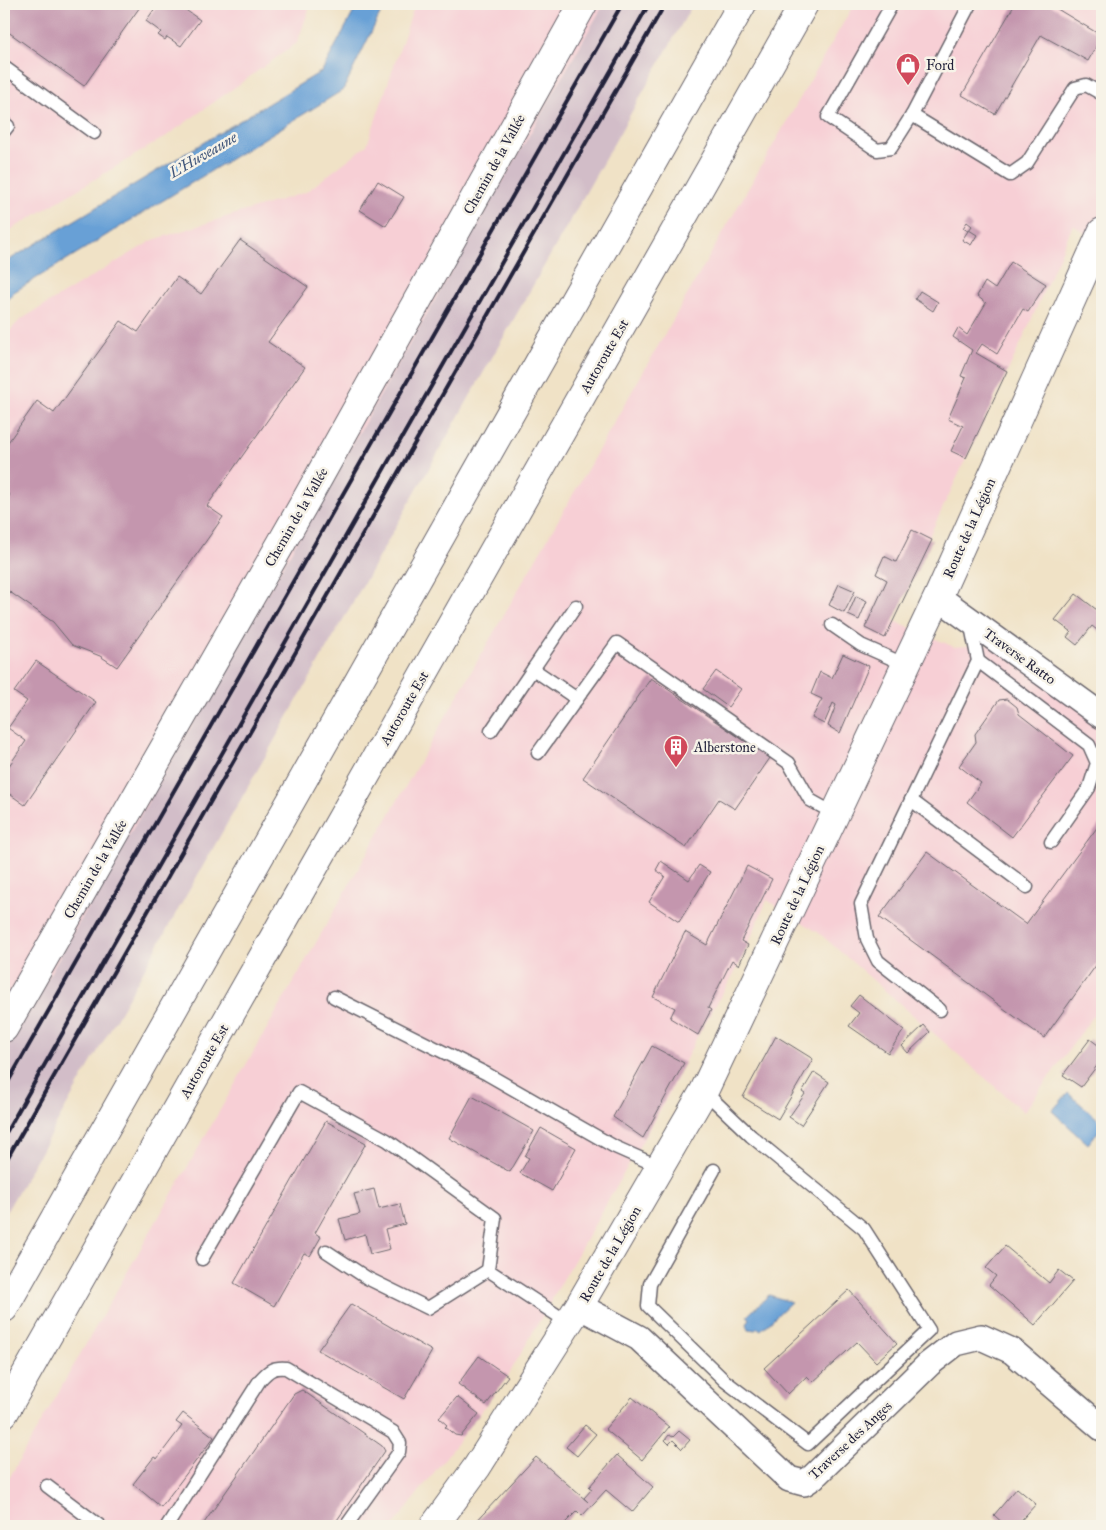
<svg xmlns="http://www.w3.org/2000/svg" width="1106" height="1530" font-family="'IM FELL Great Primer',serif">
<style>
.built{fill:#f7cfd5}
.industrial{fill:#d2bdc8}
.water{fill:#67a0d6;stroke:#446188}
.building{fill:#c496ae}
.lines{fill:none;stroke-linecap:round;stroke-linejoin:round}
.service-casing{stroke:#6a656c;stroke-width:15}
.minor-casing{stroke:#6a656c;stroke-width:28}
.tertiary-casing{stroke:#6a656c;stroke-width:30}
.secondary-casing{stroke:#6a656c;stroke-width:30}
.motorway-casing{stroke:#6a656c;stroke-width:30}
.service{stroke:#fff;stroke-width:12}
.minor{stroke:#fff;stroke-width:25}
.tertiary{stroke:#fff;stroke-width:28}
.secondary{stroke:#fff;stroke-width:28}
.motorway{stroke:#fff;stroke-width:28}
.rail{stroke:#22223b;stroke-width:4}
.labels{text-anchor:middle;stroke-width:5;stroke-linejoin:round;paint-order:stroke}
.poi-label{font-size:14px;fill:#22223b;stroke:#f7f3e8;text-anchor:start}
.street-label{font-size:14px;fill:#22223b;stroke:#f7f3e8}
.water-label{font-size:15px;font-style:italic;fill:#3e5479;stroke:#f7f3e8}
</style>
<rect width="100%" height="100%" fill="#f7f3e8"/>
<filter id="ink" filterUnits="userSpaceOnUse"><feTurbulence type="fractalNoise" baseFrequency=".02" numOctaves="2"/><feDisplacementMap in="SourceGraphic" scale="10" xChannelSelector="R" yChannelSelector="G"/><feConvolveMatrix kernelMatrix="1 2 1 2 8 2 1 2 1" color-interpolation-filters="sRGB"/></filter>
<filter id="wash" filterUnits="userSpaceOnUse"><feTurbulence type="fractalNoise" baseFrequency=".0096" numOctaves="4" result="noise"/><feDisplacementMap in="SourceGraphic" scale="20" xChannelSelector="R" yChannelSelector="G"/><feGaussianBlur stdDeviation="1.12" result="paint"/><feColorMatrix in="noise" values="0 0 0 0 0 0 0 0 0 0 0 0 0 0 0 0 0 1.4 0 .05"/><feComposite in="paint" operator="in"/></filter>
<g filter="url(#wash)">
<rect width="100%" height="100%" fill="#f0e2c6"/>
<g class="built">
<path d="M4 4H311L297 43 165 137 4 234Z"/>
<path d="M415 4H604L4 1054V337L20 320 153 240 306 192 367 145Z"/>
<path d="M854 4H1102V245L1073 225 1022 341 890 619 954 647 995 644 1102 726V1004L1024 1112 819 933 767 900 739 965 698 1035 664 1103 508 1376 393 1526H4V1487Z"/>
</g>
<path class="industrial" d="M604 4H693L4 1216V1054Z"/>
<g class="water">
<path d="M358 4H385L343 90 14 292 4 303V263L322 71Z"/>
<path d="M1068 1093 1100 1121 1102 1118V1127L1088 1144 1052 1111Z"/>
<path d="M769 1295 791 1302 761 1330 758 1328 755 1330 749 1329 747 1324 750 1318 747 1316Z"/>
</g>
<g id="blocks">
<g class="building">
<path d="M4 4H142L84 86 4 29Z"/>
<path d="M158 4H177L200 20 181 46 167 37 165 40 158 35 161 32 146 21Z"/>
<path d="M1015 4H1049L1102 36 1088 61 1041 35 995 114 962 95Z"/>
<path d="M378 181 404 197 386 226 360 210Z"/>
<path d="M967 222 972 226 969 230 977 235 971 245 962 240 968 231 963 228Z"/>
<path d="M240 240 308 287 268 342 305 367 207 506 223 517 117 667 100 656 72 645 53 622 4 588V501L10 495 4 491V448L37 401 54 413 121 321 138 332 177 277 201 294Z"/>
<path d="M1011 262 1046 284 1028 312 1023 309 997 354 982 344 976 353 1007 371 966 458 951 451 963 426 948 419 966 378 961 376 972 350 953 337 958 328 967 335 986 303 977 296 985 282 995 289Z"/>
<path d="M920 291 938 302 933 311 915 299Z"/>
<path d="M912 530 932 540 885 638 865 628 887 580 876 574 884 556 896 562Z"/>
<path d="M839 584 855 591 844 613 829 605Z"/>
<path d="M1076 594 1101 613 1102 611V634L1092 626 1077 645 1067 637 1071 632 1055 620Z"/>
<path d="M856 596 867 601 859 620 848 615Z"/>
<path d="M843 654 869 666 840 733 828 726 836 705 833 703 824 724 812 718 822 699 811 694 820 672 832 678Z"/>
<path d="M36 661 96 702 25 805 4 790V773L26 741 8 728 27 701 14 692Z"/>
<path d="M716 671 741 689 728 707 703 689Z"/>
<path d="M651 678 770 758 735 809 719 799 686 848 583 778Z"/>
<path d="M1007 699 1017 707 1019 714 1073 756 1012 837 967 802 981 783 959 766 976 742 975 734 999 700Z"/>
<path d="M1099 825 1102 828V957L1044 1038 879 917 927 852 1026 924Z"/>
<path d="M661 861 689 880 699 865 710 872 679 922 649 902 665 876 656 870Z"/>
<path d="M747 866 772 879 741 941 748 945 739 965 732 960 708 1008 711 1010 698 1035 670 1018 675 1008 653 997 685 932 707 945Z"/>
<path d="M859 995 904 1030 888 1053 849 1026 859 1013 850 1006Z"/>
<path d="M924 1025 930 1032 908 1053 902 1046Z"/>
<path d="M776 1036 813 1059 778 1119 743 1097Z"/>
<path d="M1090 1039 1102 1048V1059L1081 1087 1063 1075Z"/>
<path d="M652 1046 684 1063 643 1138 613 1117Z"/>
<path d="M814 1072 829 1082 801 1125 789 1117 805 1094 802 1092Z"/>
<path d="M472 1096 534 1131 510 1172 449 1138Z"/>
<path d="M326 1121 366 1143 315 1233 321 1237 310 1256 304 1253 274 1306 234 1283Z"/>
<path d="M541 1128 576 1148 552 1191 520 1173 529 1158 525 1156Z"/>
<path d="M374 1189 379 1209 400 1204 405 1224 385 1229 390 1249 370 1254 365 1234 345 1240 339 1219 360 1214 354 1194Z"/>
<path d="M1005 1246 1049 1283 1059 1270 1073 1281 1035 1325 989 1285 996 1276 986 1268Z"/>
<path d="M849 1290 897 1343 876 1362 857 1342 813 1382 807 1376 788 1394 764 1368Z"/>
<path d="M351 1304 432 1351 404 1399 318 1350Z"/>
<path d="M479 1356 508 1376 486 1405 458 1384Z"/>
<path d="M302 1390 382 1446 385 1451 333 1526H202L294 1394Z"/>
<path d="M457 1397 479 1414 461 1436 455 1435 445 1427 447 1425 439 1418Z"/>
<path d="M632 1397 669 1427 642 1460 605 1429Z"/>
<path d="M183 1413 214 1437 161 1507 133 1484 154 1457 157 1459 182 1426 176 1422Z"/>
<path d="M585 1425 596 1434 577 1456 566 1447Z"/>
<path d="M679 1431 690 1440 682 1449 673 1440 669 1444 665 1440 669 1435 673 1437Z"/>
<path d="M617 1455 653 1487 632 1512 606 1490 582 1516 577 1511 562 1526H472L536 1457 588 1502 584 1498 592 1489 589 1487Z"/>
<path d="M1017 1488 1036 1504 1016 1526H1006L994 1515Z"/>
</g>
</g>
</g>
<g filter="url(#ink)">
<use href="#blocks" fill-opacity="0" stroke="#6a656c" stroke-width="1"/>
<g class="lines">
<defs>
<g id="service">
<path d="M892 4 828 117 877 150 891 148 912 115 970 4"/>
<path d="M4 67 94 133"/>
<path d="M912 115 1010 175 1027 163 1075 88 1086 85 1102 94"/>
<path d="M4 123 8 126 4 131"/>
<path d="M576 606 533 669 577 699"/>
<path d="M832 625 861 645 906 665"/>
<path d="M978 661 1089 745 1097 763 1089 788 1051 842"/>
<path d="M491 731 533 669"/>
<path d="M538 753 617 643 789 763 810 800 835 814"/>
<path d="M911 800 1027 887"/>
<path d="M334 997 487 1074 615 1147 660 1167"/>
<path d="M940 1010 878 961 867 939 861 904 978 661 970 621"/>
<path d="M704 1091 751 1136 864 1229 929 1330 808 1444 725 1381 648 1306 650 1284 714 1170"/>
<path d="M326 1251 367 1278 428 1308 488 1270"/>
<path d="M202 1259 299 1092 387 1140 495 1218 488 1270 569 1323"/>
<path d="M47 1486 100 1526"/>
<path d="M167 1526 260 1380C269 1370 273 1367 286 1368L393 1432 400 1443 399 1452 346 1526"/>
</g>
<g id="minor">
<path d="M938 597 1102 716"/>
<path d="M579 1306 639 1338 789 1479 804 1483 813 1477 929 1364 956 1343 981 1337 1012 1351 1102 1428"/>
</g>
<path id="tertiary" d="M4 1028 306 500 583 4"/>
<path id="secondary" d="M434 1526 477 1467 579 1306 704 1091 938 597 1102 232"/>
<g id="motorway">
<path d="M4 1308 742 4"/>
<path d="M4 1413 804 4"/>
</g>
</defs>
<use href="#service" class="service-casing"/>
<use href="#minor" class="minor-casing"/>
<use href="#tertiary" class="tertiary-casing"/>
<use href="#secondary" class="secondary-casing"/>
<use href="#motorway" class="motorway-casing"/>
<use href="#service" class="service"/>
<use href="#minor" class="minor"/>
<use href="#tertiary" class="tertiary"/>
<use href="#secondary" class="secondary"/>
<use href="#motorway" class="motorway"/>
<g class="rail">
<path d="M4 1089 622 4"/>
<path d="M4 1136 649 4"/>
<path d="M4 1164 665 4"/>
</g>
</g>
</g>
<defs>
<symbol id="shop-pin" viewBox="-11 -11 22 30"><path d="M0 17L-7.5 6A9.5 9.5 0 1 1 7.5 6Z" fill="#d1495b" stroke="#f7f3e8"/><path d="M-5-2.5h2.3a2.7 3.5 0 0 1 5.4 0H5L5.5 6h-11ZM-1.5-2.5h3a1.5 2.3 0 0 0-3 0Z" fill="#fff"/></symbol>
<symbol id="building-pin" viewBox="-11 -11 22 30"><path d="M0 17L-7.5 6A9.5 9.5 0 1 1 7.5 6Z" fill="#d1495b" stroke="#f7f3e8"/><path d="M-4-6H4V6H1V3H-1V6H-4ZM-2.5-4.3h1.7v1.8h-1.7ZM.8-4.3h1.7v1.8H.8ZM-2.5-1h1.7V.8h-1.7ZM.8-1h1.7V.8H.8Z" fill="#fff"/></symbol>
</defs>
<g fill-rule="evenodd">
<use href="#shop-pin" x="894" y="51" width="28" height="38"/>
<use href="#building-pin" x="662" y="733" width="28" height="38"/>
</g>
<g class="labels">
<g class="poi-label">
<text x="926" y="70">Ford</text>
<text x="694" y="752">Alberstone</text>
</g>
<g class="street-label">
<text transform="translate(494 164) rotate(-61)" y="5">Chemin de la Vallée</text>
<text transform="translate(604 356) rotate(-60)" y="5">Autoroute Est</text>
<text transform="translate(296 517) rotate(-60)" y="5">Chemin de la Vallée</text>
<text transform="translate(969 528) rotate(-66)" y="5">Route de la Légion</text>
<text transform="translate(1020 656) rotate(36)" y="5">Traverse Ratto</text>
<text transform="translate(404 708) rotate(-60)" y="5">Autoroute Est</text>
<text transform="translate(95 869) rotate(-60)" y="5">Chemin de la Vallée</text>
<text transform="translate(797 895) rotate(-65)" y="5">Route de la Légion</text>
<text transform="translate(204 1061) rotate(-60)" y="5">Autoroute Est</text>
<text transform="translate(610 1254) rotate(-60)" y="5">Route de la Légion</text>
<text transform="translate(850 1440) rotate(-43)" y="5">Traverse des Anges</text>
</g>
<g class="water-label">
<text transform="translate(203 155) rotate(-30)" y="5">L'Huveaune</text>
</g>
</g>
<rect width="1106" height="1530" fill="none" stroke="#f7f3e8" stroke-width="20"/>
</svg>
